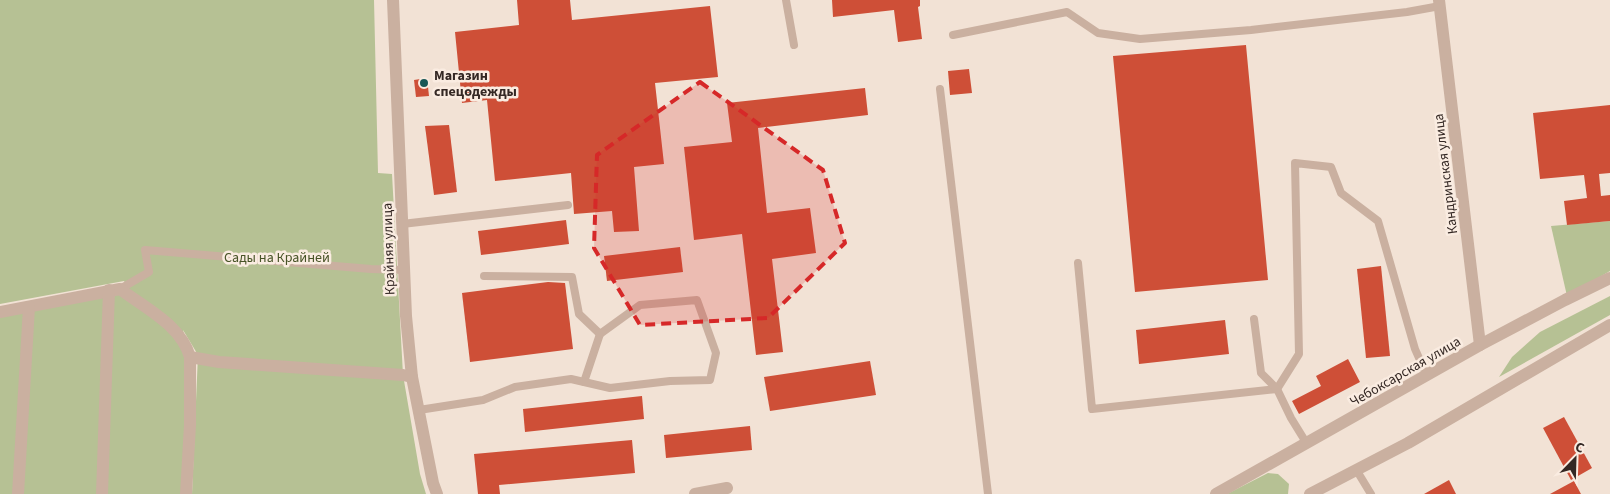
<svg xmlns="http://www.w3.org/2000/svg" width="1610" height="494" font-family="'Source Sans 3',sans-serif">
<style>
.green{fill:#b6c194}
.building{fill:#ce4f37}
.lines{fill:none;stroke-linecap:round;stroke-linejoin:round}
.lane{stroke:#cab0a0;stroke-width:8}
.street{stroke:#cab0a0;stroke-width:12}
.marked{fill:#d62828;fill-opacity:0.2;stroke:#d62828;stroke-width:4;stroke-dasharray:10 6;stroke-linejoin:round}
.poi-dot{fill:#185756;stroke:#faece1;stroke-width:2}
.labels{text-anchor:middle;stroke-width:5;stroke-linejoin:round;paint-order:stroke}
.poi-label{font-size:14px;font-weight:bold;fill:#342824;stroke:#faece1;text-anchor:start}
.street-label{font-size:14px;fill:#342824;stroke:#faece1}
.park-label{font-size:14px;fill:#475326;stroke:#faece1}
</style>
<rect width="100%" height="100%" fill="#f2e2d5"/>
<g class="green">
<path d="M0 0H374L378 173 392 174 403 375 420 474 426 494H192L198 355 183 330 186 343 184 494H0V309L120 291 141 308 124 281 0 304Z"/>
<path d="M1610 221V271L1567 296 1551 226Z"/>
<path d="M1610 296V315L1499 377 1512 357 1540 332Z"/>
<path d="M1268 473 1278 474 1289 484 1288 494H1227Z"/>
</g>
<g class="building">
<path d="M517 0H570L572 20 710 6 718 77 655 83 664 164 634 167 639 231 614 232 612 211 574 214 571 173 495 181 487 100 462 103 455 32 519 25Z"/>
<path d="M832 0H920V6L918 7 922 39 898 42 894 10 833 17Z"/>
<path d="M1246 45 1268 280 1135 292 1113 56Z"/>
<path d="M969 69 972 93 950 95 948 71Z"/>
<path d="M427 78 429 96 416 97 414 80Z"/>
<path d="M865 88 868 115 758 128 767 213 810 208 816 253 772 259 783 352 756 355 742 234 694 240 684 147 732 142 727 103Z"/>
<path d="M1610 105V173L1599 174 1601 196 1610 195V221L1567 225 1564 201 1587 198 1584 175 1540 179 1533 113Z"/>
<path d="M449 125 457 192 434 195 425 126Z"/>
<path d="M566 220 569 244 481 255 478 231Z"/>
<path d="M680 247 683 272 607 281 604 256Z"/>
<path d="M1381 266 1390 356 1366 358 1357 269Z"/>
<path d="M548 282 565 283 573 349 470 362 462 293Z"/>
<path d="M1225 320 1229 354 1139 364 1136 330Z"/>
<path d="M1348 359 1360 382 1299 414 1292 401 1321 386 1316 376Z"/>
<path d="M870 361 876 395 770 411 764 377Z"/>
<path d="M642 396 644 419 525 432 523 409Z"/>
<path d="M1564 417 1592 468 1571 480 1543 428Z"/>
<path d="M750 426 752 450 666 458 664 435Z"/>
<path d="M632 440 635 473 499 485 500 494H478L474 454Z"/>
<path d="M1449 480 1456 494H1424Z"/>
<path d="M1574 481 1581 494H1550Z"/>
</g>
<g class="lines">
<g class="lane">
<path d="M786 0 794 45"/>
<path d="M953 35 1067 12 1098 33 1140 39 1251 30 1407 12 1440 6"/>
<path d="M940 89 988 494"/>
<path d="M402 224 568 205"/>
<path d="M1078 263 1092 409 1277 389 1299 354 1295 163 1331 167 1341 193 1378 221 1415 349 1427 376"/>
<path d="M120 289 149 272 145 250 371 269 404 270"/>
<path d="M1254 319 1261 373 1277 389 1291 418 1307 444"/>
<path d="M584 382 600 334"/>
<path d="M419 410 483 400 515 387 571 379 610 388 670 381 710 380 716 353 697 300 640 305 600 334 579 314 572 277 484 276"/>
<path d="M1357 471 1371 494"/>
</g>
<g class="street">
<path d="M393 0 406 316 412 377 433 483 437 494"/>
<path d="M1439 0 1480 345"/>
<path d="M0 312 120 289C145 308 181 325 190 357V425L186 494"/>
<path d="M190 357 219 362 403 375 412 377"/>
<path d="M18 494 29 307"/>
<path d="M102 494 109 290"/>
<path d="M695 494 727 488"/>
<path d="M1216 494 1480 345 1565 300 1610 278"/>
<path d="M1310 494 1408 443 1610 325"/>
</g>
</g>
<path class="marked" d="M700 82 823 170 845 243 768 318 640 325 594 248 597 155Z"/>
<circle class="poi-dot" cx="424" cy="83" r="5"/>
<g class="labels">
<g class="poi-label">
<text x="434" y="80">Магазин<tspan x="434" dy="16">спецодежды</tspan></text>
</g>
<g class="street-label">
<text transform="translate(1445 174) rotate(-97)" y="5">Кандринская улица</text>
<text transform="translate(388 249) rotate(-92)" y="5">Крайняя улица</text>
<text transform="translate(1405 371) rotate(-30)" y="5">Чебоксарская улица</text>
</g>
<g class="park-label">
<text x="277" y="262">Сады на Крайней</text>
</g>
</g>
<g transform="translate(1575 459) rotate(23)" stroke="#faece1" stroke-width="4" paint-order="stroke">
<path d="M0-4L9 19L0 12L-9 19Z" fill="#342824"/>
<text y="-8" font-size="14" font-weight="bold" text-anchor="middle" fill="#342824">С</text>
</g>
</svg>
